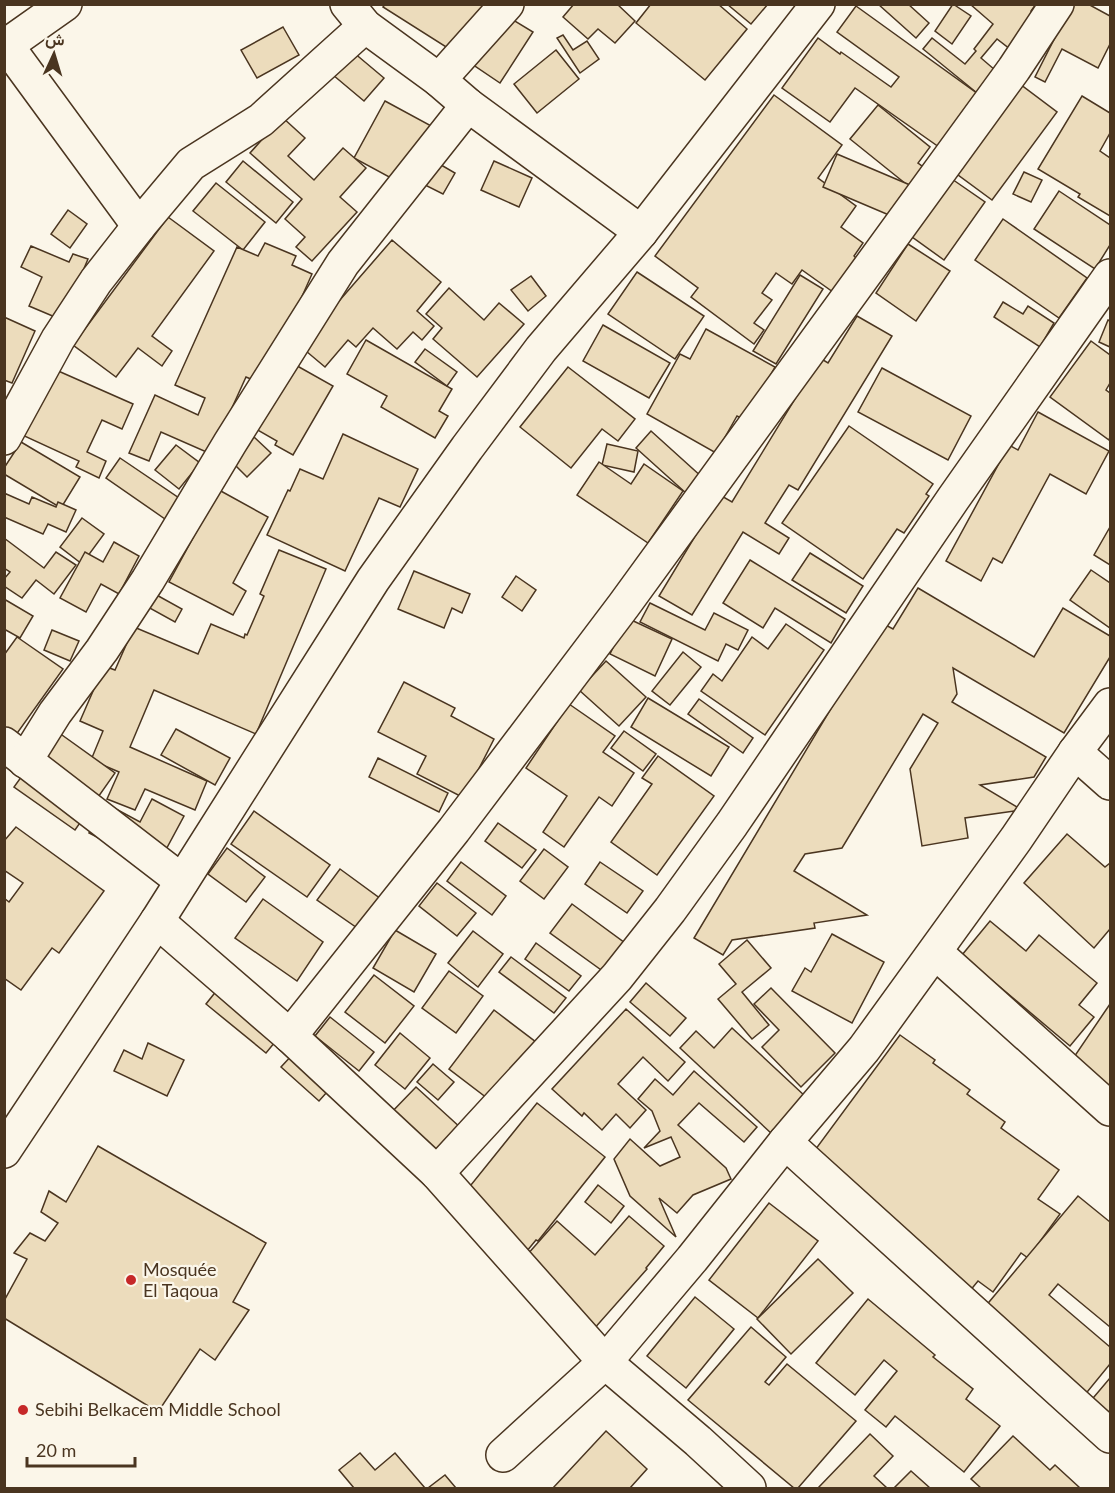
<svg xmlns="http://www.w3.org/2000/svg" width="1115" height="1493" font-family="Lato,Vazirmatn,sans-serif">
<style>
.building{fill:#ecdcbc;stroke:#4a3520;stroke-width:1.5}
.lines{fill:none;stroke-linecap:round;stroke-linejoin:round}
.minor-casing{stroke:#4a3520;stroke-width:36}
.minor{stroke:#fbf6e9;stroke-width:33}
.poi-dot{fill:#c62828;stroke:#fbf6e9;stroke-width:2}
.labels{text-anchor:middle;stroke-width:4.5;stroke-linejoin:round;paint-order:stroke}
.poi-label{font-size:18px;fill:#4a3520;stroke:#fbf6e9;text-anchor:start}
</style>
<rect width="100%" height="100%" fill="#fbf6e9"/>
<g class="building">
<path d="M385 4H481L484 6 454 52 383 7Z"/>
<path d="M574 4H617L635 21 615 43 598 29 588 39 563 17Z"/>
<path d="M651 4H718L747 29 705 80 636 23Z"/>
<path d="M727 4H768L751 24Z"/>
<path d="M878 4H908L929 23 916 38Z"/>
<path d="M953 4 971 16 952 44 935 31Z"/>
<path d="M970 4H1036L1031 11 1046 22 1019 56 997 39 981 58 995 70 977 93 923 49 932 38 965 64 976 51 974 49 993 24Z"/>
<path d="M1072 4H1088L1110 16V44L1098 68 1062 49 1045 82 1035 77Z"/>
<path d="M856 6 978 94 939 147 855 88 830 122 782 88 818 38 840 54 841 52 891 87 899 77 837 32Z"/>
<path d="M505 15 533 32 500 83 469 62Z"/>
<path d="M283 27 299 55 257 78 241 50Z"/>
<path d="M563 35 573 50 587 41 599 59 580 73 557 38Z"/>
<path d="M556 50 579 79 537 113 514 84Z"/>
<path d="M353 52 384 78 364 101 333 75Z"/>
<path d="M1016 81 1057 112 992 200 950 169Z"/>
<path d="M774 95 842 145 818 178 856 206 841 227 863 243 854 256 857 259 833 292 802 270 792 284 776 273 762 293 772 300 754 323 764 330 754 344 691 297 698 288 655 256Z"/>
<path d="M1082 96 1110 113V133L1100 151 1110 158V216L1078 197 1080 194 1038 169Z"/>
<path d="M385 101 435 128 404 185 354 158Z"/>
<path d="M878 105 930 147 918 163 926 169 911 188 850 139Z"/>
<path d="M282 117 305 138 288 156 314 180 343 148 366 168 340 197 357 212 312 261 296 247 305 237 285 219 302 199 250 153Z"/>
<path d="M837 154 910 185 896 218 823 187Z"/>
<path d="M243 161 293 202 276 223 226 182Z"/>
<path d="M494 161 532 178 519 207 481 190Z"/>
<path d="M436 162 455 173 443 194 423 184Z"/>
<path d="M1024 172 1042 180 1031 202 1013 194Z"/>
<path d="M949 177 985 202 944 260 908 234Z"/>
<path d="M216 183 265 222 243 250 193 211Z"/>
<path d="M1059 191 1110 225V245L1095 269 1034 229Z"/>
<path d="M68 210 87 224 70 248 51 234Z"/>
<path d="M168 217 214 251 152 336 172 351 162 366 138 348 116 377 73 345Z"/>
<path d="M1003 219 1087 278 1059 318 975 260Z"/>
<path d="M392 240 441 282 417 311 434 326 422 340 413 332 397 349 373 328 356 347 348 340 325 367 300 346Z"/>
<path d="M265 243 296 256 292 265 312 274 263 384 246 377 211 454 161 432 149 461 129 453 155 395 198 415 205 398 175 385 237 247 258 256Z"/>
<path d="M908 244 950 271 916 321 876 293Z"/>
<path d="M31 246 69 262 73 254 88 259 62 320 29 306 42 277 21 267Z"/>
<path d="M637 272 704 316 675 359 608 314Z"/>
<path d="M800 275 823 289 776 364 753 351Z"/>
<path d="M531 276 546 296 528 311 511 290Z"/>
<path d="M449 288 484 320 499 303 524 324 477 377 433 339 442 328 426 314Z"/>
<path d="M1003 302 1023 314 1028 306 1054 323 1040 347 994 317Z"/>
<path d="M857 316 892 336 798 490 789 485 765 523 789 538 779 554 743 532 692 615 659 596 720 495 732 502 820 358 828 363Z"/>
<path d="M4 317 35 331 12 383 4 380Z"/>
<path d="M1108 320 1110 321V347L1099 342Z"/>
<path d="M603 325 670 363 649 398 583 361Z"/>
<path d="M706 329 775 367 745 420 737 416 716 453 647 414 680 354 690 359Z"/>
<path d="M366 340 452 389 439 411 448 416 435 438 381 407 387 396 347 374Z"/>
<path d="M1091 341 1110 355V383L1106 390 1110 393V437L1109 440 1050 397Z"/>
<path d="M425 349 457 372 447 386 415 362Z"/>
<path d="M292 363 333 386 293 455 275 445 277 441 254 428Z"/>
<path d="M568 367 635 419 618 441 602 429 571 468 520 427Z"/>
<path d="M882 368 971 416 948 460 858 412Z"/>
<path d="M56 370 133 404 122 429 102 420 87 452 106 461 99 478 76 467 79 461 20 434Z"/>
<path d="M1038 412 1109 451 1086 494 1050 474 1002 563 993 558 981 581 946 561 1009 445 1018 450Z"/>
<path d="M849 426 933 484 926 494 929 496 904 533 897 529 863 579 782 523Z"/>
<path d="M651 431 703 478 687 494 636 448Z"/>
<path d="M343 434 418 469 400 507 379 498 345 571 267 535 288 490 290 491 300 469 323 479Z"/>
<path d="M254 437 271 453 247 477 230 460Z"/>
<path d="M21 442 80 477 61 508 4 474V468Z"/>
<path d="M607 444 638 451 634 472 602 465Z"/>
<path d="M176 445 200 463 179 489 155 470Z"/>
<path d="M120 458 179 498 165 519 106 478Z"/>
<path d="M599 462 631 484 644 464 683 491 648 543 577 495Z"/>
<path d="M219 490 268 517 233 583 246 591 233 615 169 582Z"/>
<path d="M4 493 29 504 32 497 56 507 58 502 76 510 66 532 48 524 43 534 4 517Z"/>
<path d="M82 518 104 534 82 564 60 547Z"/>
<path d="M1110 527V565L1094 555Z"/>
<path d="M4 538 44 568 56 552 76 565 54 594 36 580 22 598 4 586V579L10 572 4 568Z"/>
<path d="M114 542 139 556 119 594 101 584 86 612 60 598 85 552 103 562Z"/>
<path d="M279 550 326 569 256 734 154 690 130 747 207 781 195 810 145 789 135 810 107 799 119 772 91 760 103 731 80 721 104 666 115 670 134 627 198 654 211 624 244 638 245 634 247 635 264 596 260 594Z"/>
<path d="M810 553 863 586 846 613 792 580Z"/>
<path d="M750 560 845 619 831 643 775 608 763 628 723 603Z"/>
<path d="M1091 570 1110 583V628L1070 600Z"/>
<path d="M414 571 470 594 462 613 452 608 444 628 398 609Z"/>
<path d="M516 576 536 590 522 611 502 597Z"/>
<path d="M918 588 1034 657 1063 608 1110 636V657L1064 733 953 668 957 694 952 702 1046 757 1034 777 980 785 1022 810 965 818 968 838 922 846 910 769 938 723 923 714 842 848 805 854 794 871 867 915 814 923 815 928 732 940 723 955 694 938 882 623 893 629Z"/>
<path d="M153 593 182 609 175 622 146 606Z"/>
<path d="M4 599 33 616 20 638 4 629Z"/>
<path d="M650 603 705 630 714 613 748 630 738 650 726 644 718 661 640 622Z"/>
<path d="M627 618 672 639 655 676 610 654Z"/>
<path d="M786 624 824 650 765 735 701 691 713 674 722 681 752 637 768 649Z"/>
<path d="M52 630 79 641 70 661 44 650Z"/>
<path d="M17 637 63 669 8 746 4 743V655Z"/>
<path d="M683 652 701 667 670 705 652 691Z"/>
<path d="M606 661 646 697 619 726 579 690Z"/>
<path d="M404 682 455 708 451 716 494 739 464 798 417 774 426 756 378 732Z"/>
<path d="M648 698 729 747 711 776 631 727Z"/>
<path d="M699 699 753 738 743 753 688 714Z"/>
<path d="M569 704 615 736 603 752 634 773 612 806 599 797 564 847 543 832 567 796 526 768Z"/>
<path d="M176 729 230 758 215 785 161 755Z"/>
<path d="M55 730 115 773 75 830 14 787Z"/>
<path d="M624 731 656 754 643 771 611 748Z"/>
<path d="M658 756 714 796 657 875 611 842 652 784 642 778Z"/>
<path d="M378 758 448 793 439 812 369 777Z"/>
<path d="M152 799 184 816 156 868 89 833 105 803 140 822Z"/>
<path d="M254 811 330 865 307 897 231 844Z"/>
<path d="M498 823 536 850 522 868 485 841Z"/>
<path d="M16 827 104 891 59 953 52 948 21 990 4 978V898L9 902 23 883 4 870V841Z"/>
<path d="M1067 834 1105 867 1110 863V929L1094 948 1024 883Z"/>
<path d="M227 848 265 877 246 902 208 874Z"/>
<path d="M544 849 568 867 544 899 520 881Z"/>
<path d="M461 862 506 896 492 915 447 881Z"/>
<path d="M600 862 643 891 627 913 585 884Z"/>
<path d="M340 869 385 902 363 932 317 900Z"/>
<path d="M437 883 476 913 457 936 419 906Z"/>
<path d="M263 899 323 942 297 981 235 938Z"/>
<path d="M572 904 625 943 604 972 550 933Z"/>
<path d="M990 921 1026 951 1039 935 1097 983 1079 1005 1094 1017 1070 1046 962 955Z"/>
<path d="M395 930 436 954 414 992 373 968Z"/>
<path d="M473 931 503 954 478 987 448 963Z"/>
<path d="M832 934 884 962 852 1023 792 991 805 968 811 972Z"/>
<path d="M747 940 771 968 742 992 769 1025 752 1039 718 999 736 984 719 964Z"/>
<path d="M536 943 581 976 569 991 525 959Z"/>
<path d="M511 957 566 998 554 1013 499 972Z"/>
<path d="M449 971 483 996 456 1033 422 1008Z"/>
<path d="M229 975 289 1025 266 1053 206 1004Z"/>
<path d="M374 975 414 1006 385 1043 345 1012Z"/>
<path d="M646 983 686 1018 670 1036 630 1002Z"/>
<path d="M771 988 835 1053 801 1087 762 1047 779 1030 754 1004Z"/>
<path d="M1110 1004V1086L1072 1060Z"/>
<path d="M626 1009 685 1062 668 1081 643 1057 618 1084 646 1110 630 1128 616 1114 602 1130 584 1113 582 1116 552 1089Z"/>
<path d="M494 1010 549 1052 504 1111 449 1069Z"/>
<path d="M330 1017 374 1052 359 1071 315 1036Z"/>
<path d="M732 1028 806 1097 772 1134 680 1048 696 1031 714 1048Z"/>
<path d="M400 1033 430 1058 405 1089 375 1065Z"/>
<path d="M900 1035 935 1060 933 1063 970 1090 967 1094 1005 1122 1001 1128 1059 1170 1038 1199 1060 1214 1028 1258 1021 1253 993 1292 978 1281 969 1292 801 1169Z"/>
<path d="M307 1039 344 1073 319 1101 281 1067Z"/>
<path d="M148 1043 184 1060 167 1096 114 1071 124 1050 142 1059Z"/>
<path d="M433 1064 454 1082 438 1100 417 1082Z"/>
<path d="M694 1071 757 1127 744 1142 699 1103 678 1125 726 1168 731 1179 693 1195 677 1213 659 1198 676 1237 630 1196 614 1159 630 1139 660 1166 680 1157 671 1137 644 1148 660 1131 652 1111 638 1099 655 1079 673 1095Z"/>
<path d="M416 1087 462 1129 434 1160 387 1117Z"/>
<path d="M537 1103 605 1157 538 1241 536 1240 522 1257 454 1206Z"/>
<path d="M98 1146 266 1243 233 1302 249 1310 215 1360 200 1349 158 1412 4 1318V1301L27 1259 14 1253 30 1233 45 1241 58 1223 41 1212 49 1191 66 1202Z"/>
<path d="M598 1185 624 1206 611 1223 585 1202Z"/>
<path d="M1078 1196 1110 1222V1327L1058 1284 1049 1295 1110 1347V1364L1079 1402 979 1314Z"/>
<path d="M769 1203 818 1241 758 1318 709 1280Z"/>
<path d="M629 1216 664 1246 646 1268 647 1269 593 1330 519 1264 557 1221 595 1255Z"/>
<path d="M818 1259 853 1293 791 1354 757 1319Z"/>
<path d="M695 1297 734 1329 686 1388 647 1356Z"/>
<path d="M868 1299 935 1355 933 1357 973 1389 966 1399 1000 1426 964 1472 895 1416 886 1427 865 1410 897 1371 884 1360 855 1395 816 1363Z"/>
<path d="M751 1327 786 1357 765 1382 769 1385 787 1364 856 1421 798 1488H794L688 1400Z"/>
<path d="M1110 1378V1433L1083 1410Z"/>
<path d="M606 1431 647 1469 630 1488H553Z"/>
<path d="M870 1434 893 1456 874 1476 887 1488H818Z"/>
<path d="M1013 1436 1050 1470 1055 1465 1080 1488H981L971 1479Z"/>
<path d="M360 1453 375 1470 395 1453 425 1488H354L339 1470Z"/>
<path d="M911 1471 930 1488H894Z"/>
<path d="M445 1475 456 1488H428Z"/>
</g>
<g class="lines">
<defs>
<g id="minor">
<path d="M347 4 365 26 439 80 468 105 641 232"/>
<path d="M7 46 139 226"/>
<path d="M4 47 65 4"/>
<path d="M439 80 507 4"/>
<path d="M4 438 58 339 96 281 139 226 191 164 261 120 365 26"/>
<path d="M4 744 182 881"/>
<path d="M1075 752 1110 783"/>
<path d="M25 761 55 713 102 650 148 580 230 443 343 263 468 105"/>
<path d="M157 921 290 1036 437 1173 605 1362 698 1441 749 1488"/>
<path d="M935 952 1110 1109"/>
<path d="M290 1036 454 830 624 605 1014 69 1057 4"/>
<path d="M785 1142 1110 1436"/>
<path d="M4 1151 157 921 373 580 467 448 541 349 641 232 818 4"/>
<path d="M437 1173 617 977 670 910 732 824 953 499 1110 276"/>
<path d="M503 1455 605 1362 692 1259 785 1142 864 1049 1016 839 1075 752 1110 705"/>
</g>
</defs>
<use href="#minor" class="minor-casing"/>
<use href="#minor" class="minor"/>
</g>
<g class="poi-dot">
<circle cx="131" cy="1280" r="6"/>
<circle cx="23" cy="1410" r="6"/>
</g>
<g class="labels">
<g class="poi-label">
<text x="143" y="1276">Mosquée<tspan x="143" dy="21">El Taqoua</tspan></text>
<text x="35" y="1416">Sebihi Belkacem Middle School</text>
</g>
</g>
<rect width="1115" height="1493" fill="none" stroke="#4a3520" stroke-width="12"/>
<g transform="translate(54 54) rotate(4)" stroke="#fbf6e9" stroke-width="4.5" paint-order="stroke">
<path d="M0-4.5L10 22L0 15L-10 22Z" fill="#4a3520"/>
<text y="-9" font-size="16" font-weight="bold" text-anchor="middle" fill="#4a3520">ش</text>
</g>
<path d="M27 1457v9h108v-9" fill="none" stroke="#4a3520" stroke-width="3"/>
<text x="36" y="1457" font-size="18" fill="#4a3520" stroke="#fbf6e9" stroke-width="4.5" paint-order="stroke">20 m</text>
</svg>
